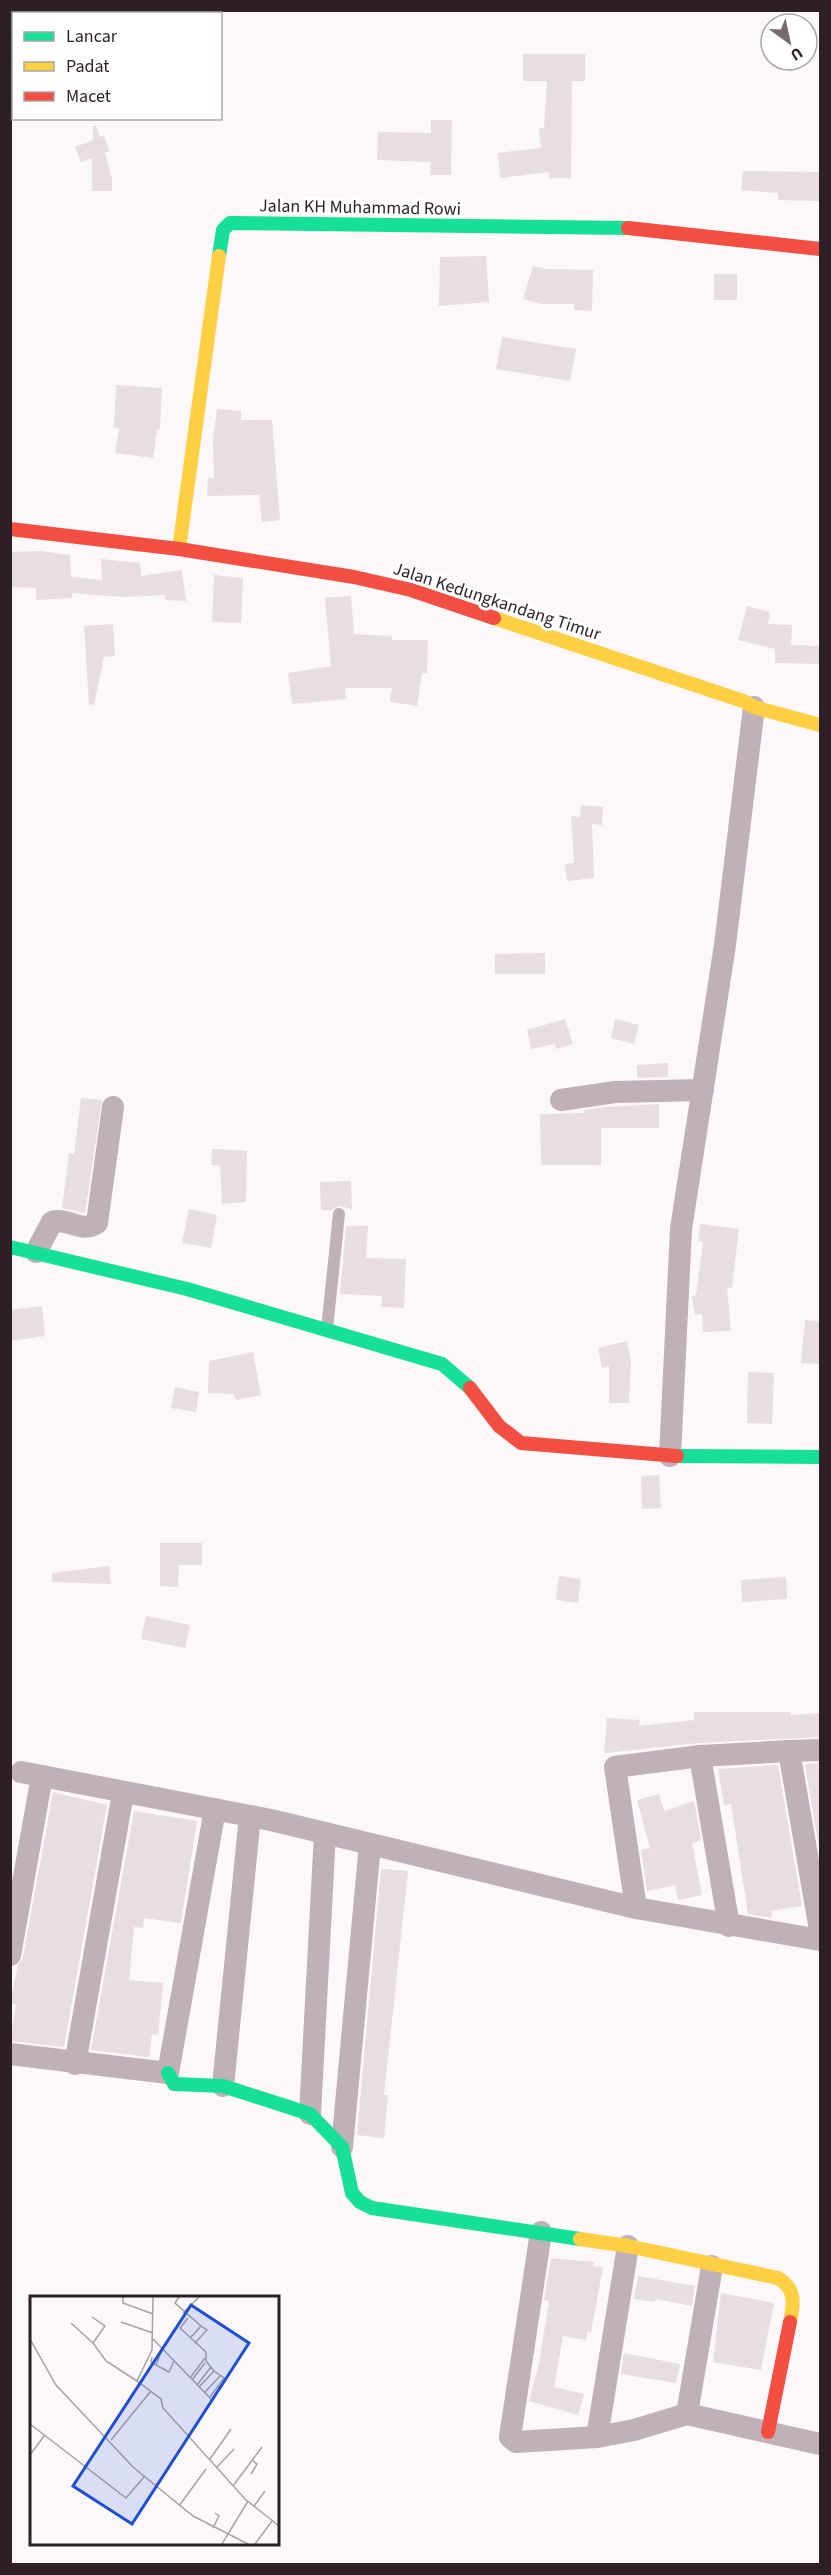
<svg xmlns="http://www.w3.org/2000/svg" width="831" height="2575" font-family="'Source Sans 3',sans-serif">
<style>
.building{fill:#e8dde1}
.lines{fill:none;stroke-linecap:round;stroke-linejoin:round}
.lane{stroke:#c0b0b7;stroke-width:12}
.street{stroke:#c0b0b7;stroke-width:22}
.fast{stroke:#16e098;stroke-width:14}
.slow{stroke:#ffcf43;stroke-width:14}
.jam{stroke:#f24e42;stroke-width:14}
.labels{text-anchor:middle;stroke-width:6;stroke-linejoin:round;paint-order:stroke}
.street-label{font-size:18px;fill:#2d1f25;stroke:#fff}
.inset-road{fill:none;stroke:#a9a1a4;stroke-width:1.5}
.view{fill:#1d4ed8;fill-opacity:0.15;stroke:#1d4ed8;stroke-width:3}
.inset-edge{fill:none;stroke:#2d1f25;stroke-width:3}
</style>
<rect width="100%" height="100%" fill="#fcf7f9"/>
<g class="building">
<path d="M523 54H585V81H572L571 178H549V172L500 178 498 153 541 148 539 128H544L547 81H523Z"/>
<path d="M431 120H452L451 175H430L431 162 377 160 378 132 431 133Z"/>
<path d="M93 126H96L100 137 104 136 110 151 105 153 112 179V191H92V158L81 162 75 147 93 140Z"/>
<path d="M743 171 820 172V201L778 200V193L741 190Z"/>
<path d="M486 256 489 302 439 306 440 257Z"/>
<path d="M533 266 547 269 593 270 592 311 574 310V304H541L523 299Z"/>
<rect x="714" y="274" width="23" height="26"/>
<path d="M502 337 576 349 570 381 496 369Z"/>
<path d="M116 385 162 388 160 430H157L153 458 115 453 119 428H114Z"/>
<path d="M217 409 241 411V420H272L280 520 262 522 259 495 207 496 208 478H214L213 440Z"/>
<path d="M40 551 70 555 71 577 102 580 101 559 140 563 141 576 182 570 186 601 165 600V595L123 597 72 593V598L36 600V588L10 587V552Z"/>
<path d="M214 575 243 578 241 623 212 622Z"/>
<path d="M351 596 354 634 392 636V640H428L427 673H422L417 706 390 702 392 688H345L346 699 292 704 288 673 331 666 325 598Z"/>
<path d="M747 606 770 612 768 624 792 625 791 645 820 646V664L775 663V649L738 640Z"/>
<path d="M113 624 115 656 104 657 94 705 89 704 84 626Z"/>
<path d="M581 805 603 807 602 825 592 824 594 878 567 881 565 864 574 863 571 816 580 817Z"/>
<path d="M545 953V974H495V954Z"/>
<path d="M565 1019 573 1044 556 1049 555 1044 531 1049 527 1030Z"/>
<path d="M615 1019 639 1025 634 1044 611 1038Z"/>
<path d="M668 1063V1077L637 1078V1065Z"/>
<path d="M81 1098 102 1100 85 1213 62 1208 69 1153 74 1154Z"/>
<path d="M659 1104V1128H601V1165H541L540 1114 584 1113V1110L605 1107Z"/>
<path d="M212 1149 247 1151 246 1202 222 1204 220 1166 211 1165Z"/>
<path d="M351 1181 352 1209 339 1206 332 1210H321L320 1182Z"/>
<path d="M189 1209 217 1215 211 1248 182 1243Z"/>
<path d="M700 1224 739 1229 732 1288 727 1287 731 1331 703 1332 702 1314 695 1315 692 1296 696 1295 703 1242 698 1241Z"/>
<path d="M346 1226H368L366 1258 406 1259 404 1308 381 1307 382 1296 340 1294Z"/>
<path d="M42 1306 45 1336 10 1341V1310Z"/>
<path d="M805 1320 820 1321V1364L801 1363Z"/>
<path d="M627 1341 631 1361 629 1403H609V1366L602 1368 598 1348Z"/>
<path d="M253 1352 261 1395 236 1400 234 1394 208 1393 209 1361Z"/>
<path d="M748 1372 774 1373 772 1424 747 1423Z"/>
<path d="M175 1387 199 1392 196 1412 171 1408Z"/>
<path d="M659 1475 661 1508 642 1509 641 1476Z"/>
<path d="M160 1543H202V1565H179L178 1587 160 1586Z"/>
<path d="M109 1566 111 1584 52 1582V1573Z"/>
<path d="M559 1576 581 1579 578 1603 556 1600Z"/>
<path d="M786 1577 787 1599 742 1602 741 1580Z"/>
<path d="M146 1616 190 1625 185 1648 141 1639Z"/>
<path d="M694 1712H791V1715L820 1713V1737L699 1743 604 1753 607 1718 640 1720 639 1726 694 1720Z"/>
<path d="M820 1763V1854L805 1764Z"/>
<path d="M778 1765 802 1906 771 1911 772 1918 748 1914 731 1804 724 1805 718 1769Z"/>
<path d="M53 1792 107 1805 64 2047 10 2041 16 2005 10 2003 18 1965 23 1957Z"/>
<path d="M659 1794 664 1811 694 1801 701 1840 692 1843 702 1895 678 1900 675 1885 647 1891 641 1850 650 1848 637 1800Z"/>
<path d="M134 1811 197 1821 181 1923 144 1918 143 1928 134 1927 129 1980 163 1983 158 2035 152 2034 149 2057 91 2050Z"/>
<path d="M381 1869 408 1871 384 2095H388L384 2138 357 2135Z"/>
<path d="M551 2258 594 2262 593 2266 603 2267 591 2332 587 2331 586 2340 563 2336 554 2387 584 2394 578 2415 529 2401 539 2364 549 2301 544 2300Z"/>
<path d="M638 2276 695 2286 692 2306 656 2299 655 2302 634 2299Z"/>
<path d="M721 2293 774 2303 761 2370 713 2362Z"/>
<path d="M624 2353 680 2364 676 2383 621 2374Z"/>
</g>
<g class="lines">
<path class="lane" d="M327 1329 339 1214"/>
<g class="street">
<path d="M561 1100 615 1092 703 1090"/>
<path d="M36 1252 52 1222C68 1217 82 1234 97 1223L113 1107"/>
<path d="M670 1456 681 1229 725 945 754 707"/>
<path d="M820 1750 789 1751 820 1930"/>
<path d="M700 1756 729 1926"/>
<path d="M21 1772 271 1820 636 1908 820 1940"/>
<path d="M636 1908 615 1767 700 1756 789 1751"/>
<path d="M10 1955 42 1776"/>
<path d="M10 2054 168 2073 215 1809"/>
<path d="M75 2064 123 1793"/>
<path d="M223 2086 250 1816"/>
<path d="M310 2114 325 1833"/>
<path d="M342 2147 370 1844"/>
<path d="M541 2232 510 2437 516 2442 597 2437"/>
<path d="M628 2246 597 2437 634 2430 687 2414 820 2444"/>
<path d="M687 2414 712 2266"/>
</g>
<g class="fast">
<path d="M219 256 223 230 230 223 628 228"/>
<path d="M10 1247 187 1289 442 1364 470 1388"/>
<path d="M677 1456 820 1457"/>
<path d="M168 2073 174 2084 223 2086 310 2114 342 2147 352 2193 360 2202 372 2208 580 2239"/>
</g>
<g class="slow">
<path d="M179 549 219 256"/>
<path d="M494 618 743 701 754 707 820 725"/>
<path d="M580 2239 628 2246 778 2278C796 2289 794 2303 790 2322"/>
</g>
<g class="jam">
<path d="M628 228 820 249"/>
<path d="M10 529 179 549 354 577 411 590 494 618"/>
<path d="M470 1388 499 1426 521 1443 677 1456"/>
<path d="M768 2432 790 2322"/>
</g>
</g>
<g class="labels">
<g class="street-label">
<text transform="translate(360 207) rotate(1)" y="6">Jalan KH Muhammad Rowi</text>
<text transform="translate(497 601) rotate(18)" y="6">Jalan Kedungkandang Timur</text>
</g>
</g>
<g transform="translate(30 2296)">
<rect width="249" height="249" fill="#fcf7f9"/>
<path class="inset-road" d="M93 1V7L123 18M123 1 122 54 107 85 131 103 133 112 215 203 249 230M149 1 145 7 171 30 160 42M153 17 169 1M62 21 75 30 63 47 76 65 107 85M158 22 150 32 176 56V65L184 75M91 26 123 37M41 27 63 47M0 43 26 89 103 171 163 220 218 248M123 43 181 103M165 47 177 34 171 30M122 61 121 66 126 69 132 54M126 69 139 76 144 65M160 82 175 62M162 84 175 67M167 89 181 71M169 91 184 75 194 82 180 101M175 96 190 80M0 128 96 202 114 181M81 144 121 95M0 159 14 140M180 163 201 133M187 171 204 153M221 178 227 168 222 164M203 190 232 151M149 210 176 173M224 210 235 195M183 232 189 220 185 217M192 248 218 205M225 248 242 225"/>
<path class="view" d="M161 9 219 47 102 228 43 190Z"/>
<rect width="249" height="249" class="inset-edge"/>
</g>
<rect width="831" height="2575" fill="none" stroke="#2d1f25" stroke-width="24"/>
<rect x="12" y="12" width="210" height="108" fill="#ffffff" stroke="#aba5a8" stroke-width="1.5"/>
<rect x="24" y="32" width="30" height="9" fill="#16e098" stroke="#aba5a8" stroke-width="1.5"/>
<text x="66" y="42" font-size="18" fill="#2d1f25">Lancar</text>
<rect x="24" y="62" width="30" height="9" fill="#ffcf43" stroke="#aba5a8" stroke-width="1.5"/>
<text x="66" y="72" font-size="18" fill="#2d1f25">Padat</text>
<rect x="24" y="92" width="30" height="9" fill="#f24e42" stroke="#aba5a8" stroke-width="1.5"/>
<text x="66" y="102" font-size="18" fill="#2d1f25">Macet</text>
<g transform="translate(789 42) rotate(147)"><circle r="28" fill="#ffffff" stroke="#aba5a8" stroke-width="1.5"/>
<path d="M0-4.5L10 22L0 15L-10 22Z" fill="#756b6f"/>
<text y="-9" font-size="16" font-weight="bold" text-anchor="middle" fill="#2d1f25">U</text>
</g>
</svg>
